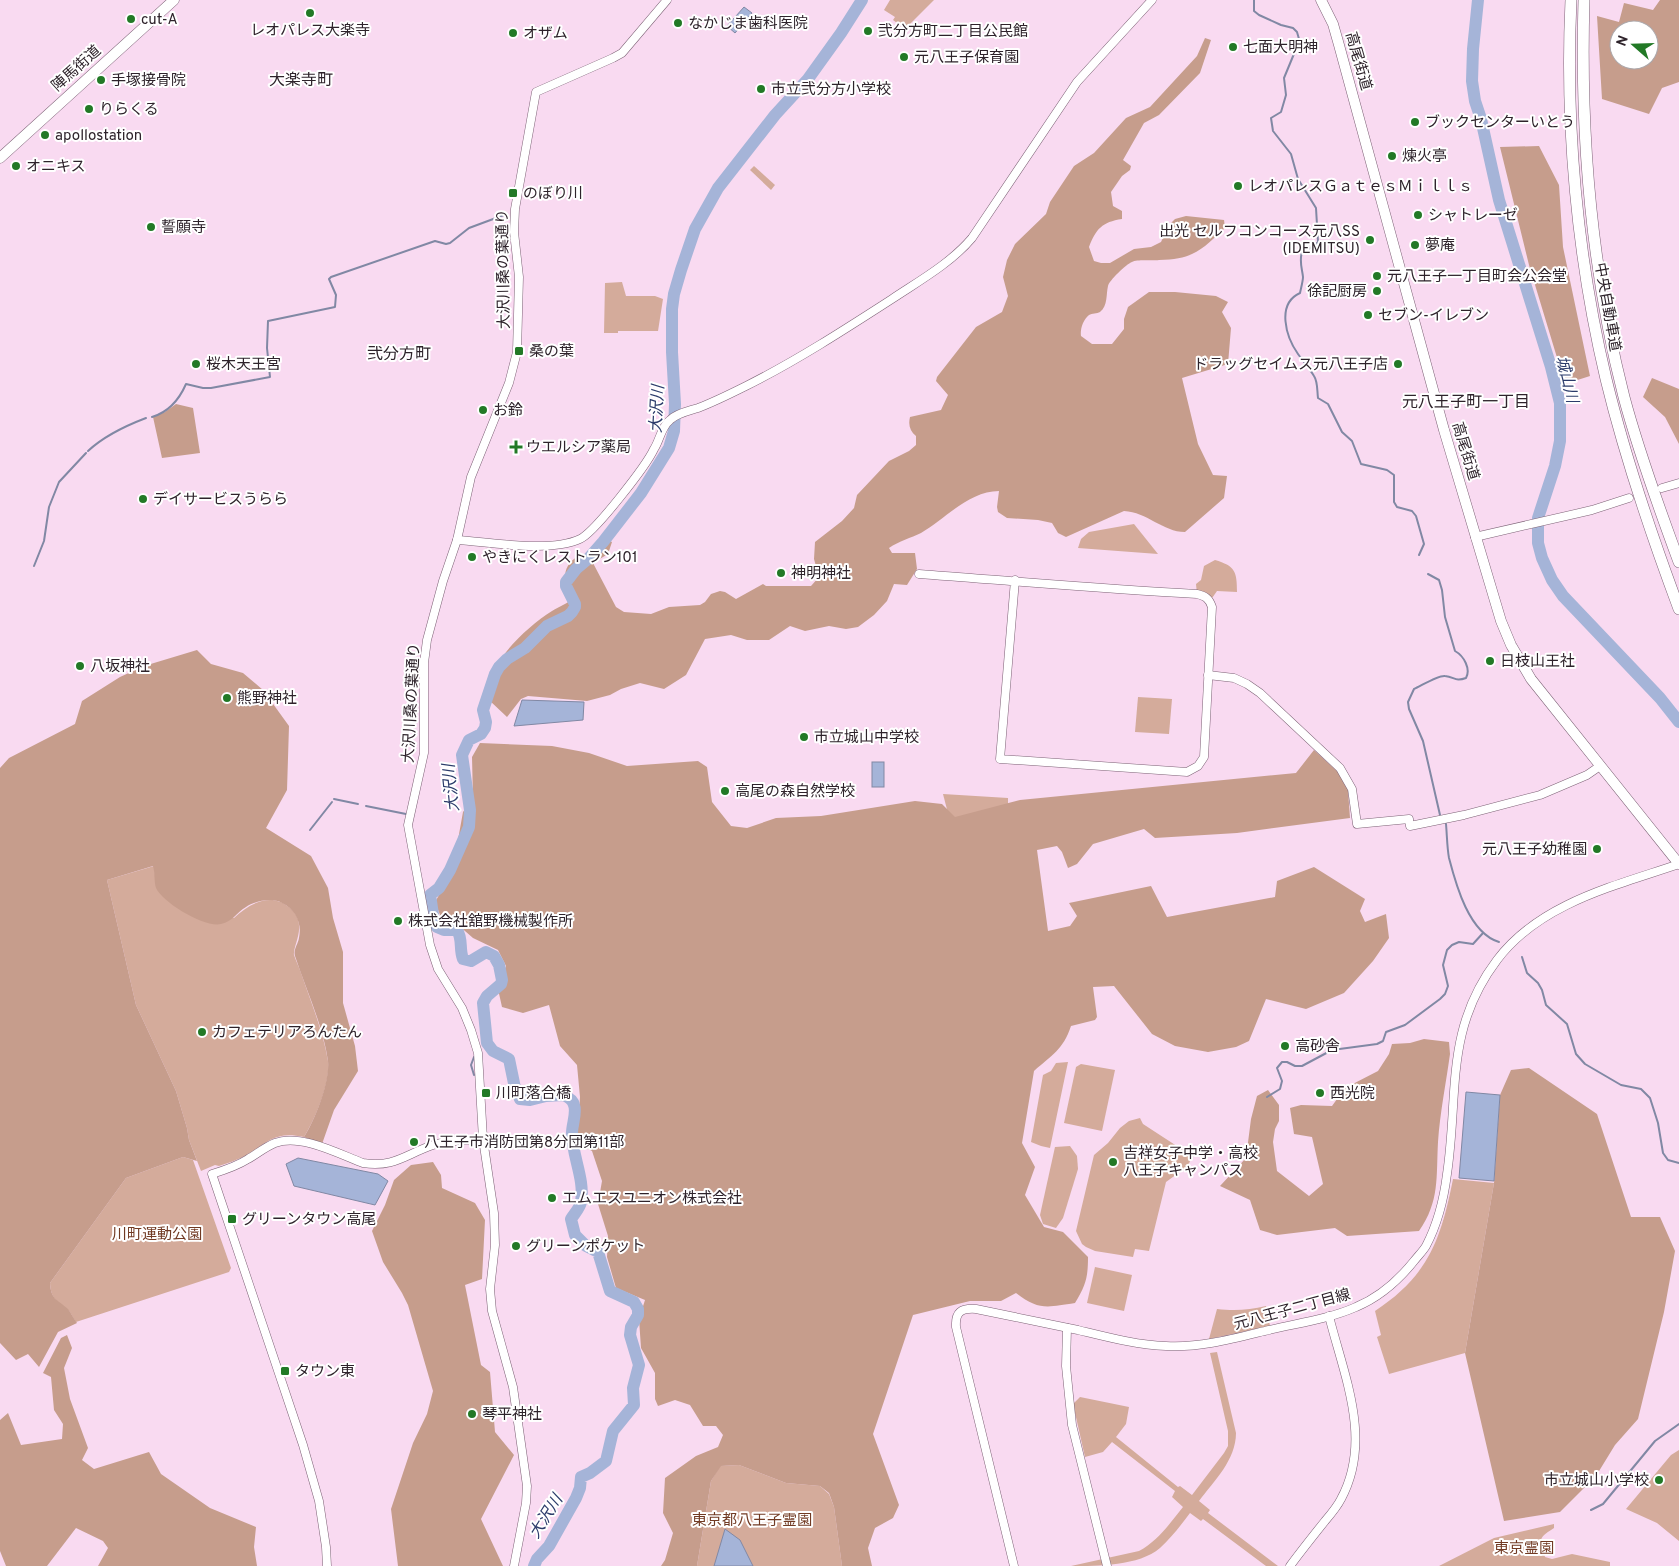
<svg xmlns="http://www.w3.org/2000/svg" width="1679" height="1566" font-family="Overpass,'Noto Sans JP',sans-serif">
<style>
.green{fill:#d4ab9b}
.forest{fill:#c69d8c;fill-rule:evenodd}
.water{fill:#a5b4d8;stroke:#8188a4}
.lines{fill:none;stroke-linecap:round;stroke-linejoin:round}
.stream{stroke:#8188a4;stroke-width:2}
.river{stroke:#a5b4d8;stroke-width:12}
.minor-casing{stroke:#7d6276;stroke-width:9}
.major-casing{stroke:#7d6276;stroke-width:11}
.highway-casing{stroke:#7d6276;stroke-width:12}
.minor{stroke:#fff;stroke-width:8}
.major{stroke:#fff;stroke-width:10}
.highway{stroke:#fff;stroke-width:11}
.poi-dot{fill:#227926;stroke:#fff;stroke-width:2}
.labels{text-anchor:middle;stroke-width:4;stroke-linejoin:round;paint-order:stroke}
.poi-label{font-size:15px;fill:#2e232b;stroke:#fff;text-anchor:start}
.street-label{font-size:15px;fill:#2e232b;stroke:#fff}
.park-label{font-size:15px;fill:#713a23;stroke:#fff}
.neighbourhood-label{font-size:16px;fill:#2e232b;stroke:#fff}
.water-label{font-size:16px;font-style:italic;fill:#2c3c6b;stroke:#fff}
</style>
<rect width="100%" height="100%" fill="#f9daf1"/>
<g class="green">
<path d="M890 0H934L905 29 893 20 895 17 884 10Z"/>
<path d="M754 166 775 185 771 190 750 170Z"/>
<path d="M622 282 626 296H655L663 299 658 331H618V333H604L605 283Z"/>
<path d="M1134 524 1158 554 1078 548 1081 539 1089 532Z"/>
<path d="M1215 560C1235 566 1237 571 1237 592L1217 591 1210 601 1197 594 1196 584 1201 580 1204 566Z"/>
<path d="M1138 697 1172 699 1169 734 1135 732Z"/>
<path d="M943 794 1008 798V805L950 821Z"/>
<path d="M154 866 155 875 234 918C250 903 272 891 291 909 296 914 299 918 299 926 300 936 293 949 294 955 296 961 299 967 301 973 311 1002 323 1031 328 1061 331 1081 315 1120 304 1137 274 1131 269 1142 245 1156 237 1160 228 1163 219 1166L215 1165 201 1171 189 1140 187 1128 176 1091 136 1005 107 880Z"/>
<path d="M1068 1062 1050 1148 1041 1146 1031 1142 1043 1075 1051 1071 1056 1063Z"/>
<path d="M1081 1064 1115 1070 1102 1131 1064 1123 1076 1067Z"/>
<path d="M1140 1118 1143 1124 1186 1152 1190 1161 1188 1166 1166 1182 1149 1251 1135 1249 1133 1257 1095 1251 1086 1247 1082 1244 1076 1231 1094 1155 1108 1143 1120 1128 1129 1121Z"/>
<path d="M1070 1146 1077 1156 1078 1169 1063 1218 1056 1228 1043 1224 1040 1215 1055 1147Z"/>
<path d="M183 1157 193 1160 231 1268 229 1272 76 1322C73 1318 71 1312 67 1309 56 1300 51 1299 50 1283L126 1178Z"/>
<path d="M1453 1179 1494 1183 1465 1353 1389 1374 1377 1337 1381 1335 1375 1311C1428 1276 1441 1240 1453 1179Z"/>
<path d="M1095 1267 1132 1275 1124 1311 1087 1303Z"/>
<path d="M1266 1306 1270 1326 1209 1339 1217 1309C1235 1311 1249 1310 1266 1306Z"/>
<path d="M1217 1352 1236 1433C1236 1460 1214 1481 1199 1501L1210 1510 1208 1513 1278 1566H1266L1203 1519 1201 1521 1190 1513C1181 1525 1171 1538 1160 1548 1139 1566 1098 1566 1071 1566L1139 1551C1158 1541 1170 1523 1183 1507L1172 1497 1175 1491 1112 1442 1103 1452 1085 1457 1073 1404 1080 1397 1129 1407 1126 1424 1116 1437 1178 1487 1180 1486 1192 1495 1224 1453 1228 1446V1431L1210 1353Z"/>
<path d="M1679 1450V1541L1657 1523 1626 1509 1671 1455Z"/>
<path d="M739 1465 786 1483 820 1486 829 1494 834 1507 842 1566H697L711 1481 720 1466Z"/>
<path d="M1554 1524V1528C1537 1539 1540 1538 1545 1557L1552 1559 1572 1554 1610 1562V1566H1439L1494 1538Z"/>
</g>
<g class="forest">
<path d="M1660 0H1679V82L1662 88 1649 114 1602 99 1597 16 1619 22 1624 3 1653 10ZM1619 30H1649V60H1619Z"/>
<path d="M1205 38 1211 40 1200 73 1159 115 1144 123 1123 160 1131 166 1130 170 1122 176 1111 192 1113 206 1122 211V219C1102 222 1096 229 1089 247L1094 261 1101 263H1110L1134 249 1151 247 1161 242 1169 225 1175 219 1186 216 1224 220 1225 228C1200 251 1194 259 1159 260 1152 261 1137 259 1132 262 1126 264 1109 281 1108 286 1106 294 1108 306 1100 312 1097 314 1092 313 1089 315 1083 320 1080 329 1081 336L1092 344H1112L1124 329V319L1128 307 1149 292H1175L1216 296 1228 302 1222 312 1231 328 1228 364 1182 378 1198 444 1213 475 1227 476 1224 498 1185 532C1163 532 1147 512 1124 511L1066 537 1058 533 1052 523 1038 520 1007 518 998 512 997 507 999 491C969 491 945 519 921 533 911 538 899 541 889 548L892 553H915L917 569 907 585 894 584 887 601 874 615 858 627 846 629 829 626 805 631 790 626 769 640H747L731 635 705 639 686 675 664 689 640 683 621 689 610 695 587 701 528 696 521 699 507 717 489 700C491 690 492 675 497 666 507 646 533 623 552 611 560 606 567 604 575 597 573 589 569 585 566 578 563 570 571 559 579 556 582 556 585 556 587 556L603 538 612 542 608 554 593 563 616 607 624 612 651 614 669 607 700 605 705 602 711 594 720 591 725 592 736 599 763 584 766 586H811L819 577 814 559 815 542 842 521 854 508 857 495 889 461 909 451 916 445V436C910 431 908 425 910 417L941 410 948 395 936 381 937 377 976 327 1002 312 1008 296 1003 277 1007 260 1015 244 1046 214 1050 202 1074 166 1094 153 1126 118 1150 107 1197 56Z"/>
<path d="M1539 146 1559 185 1563 247 1590 376 1565 384 1529 265 1500 147Z"/>
<path d="M1652 378 1679 389V444L1665 417 1643 397Z"/>
<path d="M176 404 193 408 200 453 162 458 153 417 165 412Z"/>
<path d="M197 650 211 664 243 673 263 690 289 726 287 790 266 828 311 856 328 888 333 918 343 952V1003L355 1046 358 1071 334 1110 322 1144 304 1137C315 1120 330 1082 328 1061 323 1025 306 990 295 956 293 950 298 944 299 938 302 923 296 910 282 903 272 897 255 901 246 907 236 913 233 921 221 924 205 928 163 903 156 888 154 882 155 872 153 866L107 880 136 1005 176 1091 187 1128 189 1140 197 1161 183 1157 126 1178 50 1283C51 1300 57 1299 68 1309 71 1313 74 1319 77 1323L58 1332 39 1367 28 1354 16 1360 0 1343V768L9 758 75 724 82 701 120 677 144 666Z"/>
<path d="M480 743 552 746 589 753 627 766 698 761 707 767 712 802 731 826 747 828 776 818 821 816 915 801 942 804 955 817 1020 800 1296 773 1314 750 1338 772 1348 790 1350 818 1237 833 1155 838 1144 829 1093 844 1077 864 1068 868 1062 852 1057 846 1037 850 1048 931 1070 926 1077 916 1069 903 1151 886 1167 917 1275 897 1277 881 1314 867 1365 899 1360 911 1365 922 1386 914 1389 938 1373 961 1344 993 1306 1009 1266 999 1249 1041 1236 1047 1208 1052 1175 1046 1152 1034 1114 986 1093 987 1097 1017 1095 1020 1071 1026C1063 1050 1052 1055 1034 1071L1022 1143 1035 1167 1025 1195 1044 1227 1063 1232 1088 1257C1088 1277 1086 1285 1075 1303 1048 1307 1039 1311 1016 1293L1001 1301H970L913 1315 873 1434 899 1505 893 1518 875 1528 868 1548 872 1566H842L834 1507 829 1493 820 1486 786 1483 739 1465 721 1466 711 1481 697 1566H661L665 1560 673 1533 663 1513 665 1478 696 1456 718 1447 723 1435 716 1426H703L690 1405 675 1400 658 1406 655 1399V1373L641 1348 639 1319 645 1300 616 1288 607 1257 608 1236 598 1204 602 1181 592 1151 577 1143 580 1097 577 1065 560 1046 549 1005 523 1013 502 1007 498 989 506 966 498 950 473 938 457 924 444 925 435 902 452 873 463 812 473 799 472 757Z"/>
<path d="M1424 1039 1449 1042 1450 1054C1446 1083 1440 1113 1438 1142 1436 1177 1440 1201 1419 1231L1347 1236 1335 1228 1277 1235 1260 1230 1250 1200 1220 1186 1246 1158 1251 1119 1257 1096 1268 1090 1279 1105V1121L1275 1129 1273 1142 1277 1171 1309 1196 1323 1184 1312 1137 1294 1134 1290 1108 1301 1105 1332 1106 1345 1088 1378 1071 1389 1054 1392 1044 1410 1043Z"/>
<path d="M1529 1068 1597 1114 1631 1217H1660L1675 1251 1664 1312 1638 1419 1615 1445 1596 1476 1560 1512 1504 1521 1465 1353 1494 1183 1500 1095 1511 1070Z"/>
<path d="M433 1162 441 1175 442 1188 475 1203 485 1220 482 1279 465 1285 481 1365 490 1372 495 1432 514 1455 481 1519 503 1566H398L391 1509 413 1443 427 1414 433 1391 408 1305 402 1293 383 1262 372 1231 385 1205 394 1180 411 1165Z"/>
<path d="M67 1335 72 1348 64 1368 70 1399 88 1448 82 1460 94 1469 149 1452 161 1474 210 1508 256 1527 254 1547 257 1566H98L108 1548 103 1541 76 1528 47 1566H6L0 1551V1420L8 1413 21 1445 62 1439 63 1424 54 1410 51 1377 43 1373 61 1338Z"/>
</g>
<g class="water">
<path d="M744 7 752 13 735 33 727 26Z"/>
<path d="M522 700 584 702 583 720 514 726Z"/>
<rect x="872" y="762" width="12" height="25"/>
<path d="M1466 1092 1500 1095 1494 1181 1459 1178Z"/>
<path d="M298 1158 378 1174 388 1181 375 1205 294 1186 286 1164Z"/>
<path d="M725 1529 740 1540 753 1566H714Z"/>
</g>
<g class="lines">
<g class="stream">
<path d="M1254 0V11L1259 15 1281 25 1293 28 1297 32 1299 39 1296 49 1284 78 1286 95 1281 112 1271 118 1273 131 1291 154 1298 179 1316 208 1318 242 1314 246 1302 252C1299 261 1302 268 1303 277 1303 281 1301 288 1300 293 1276 304 1286 337 1298 354 1303 361 1309 368 1314 376 1318 382 1317 391 1318 398L1328 404 1342 432 1352 441 1361 464 1387 470 1394 475V502L1397 507 1412 511 1416 516 1424 544 1419 555"/>
<path d="M152 417C169 412 179 400 186 384L203 388H211L270 377 267 348 268 321 335 307 336 295 329 279 331 277 435 241 446 244 450 243 469 228 504 215"/>
<path d="M88 451C104 436 125 426 146 418"/>
<path d="M34 566 44 541 49 507 59 482 86 453"/>
<path d="M1428 574 1439 580 1442 590 1445 617 1455 651C1464 656 1471 669 1466 678 1455 682 1455 677 1445 676 1438 675 1421 686 1414 689L1408 702 1409 709 1423 741 1440 815"/>
<path d="M334 799 358 804"/>
<path d="M366 806 406 814"/>
<path d="M1446 824C1447 835 1447 847 1449 858 1456 885 1469 933 1499 942"/>
<path d="M310 830 332 802"/>
<path d="M1522 957 1527 973 1538 983 1542 990 1546 1005 1567 1024 1576 1054 1585 1064 1621 1085 1641 1089 1650 1098 1658 1123 1663 1153 1668 1160 1679 1163"/>
<path d="M474 1075 471 1065 474 1057"/>
<path d="M1267 1097 1280 1089 1282 1081 1277 1068 1282 1062H1287L1295 1066H1302L1332 1050 1377 1044 1383 1041 1386 1032 1405 1025 1440 999 1445 994 1448 986 1443 965 1447 950 1452 945 1459 942 1473 944 1483 933"/>
<path d="M1591 1510 1603 1504 1655 1441 1679 1424"/>
</g>
<g class="river">
<path d="M1478 0 1473 49 1472 81 1475 101 1481 119 1499 200 1551 367 1560 403V441L1555 466 1538 518V543L1542 558 1552 580 1563 596 1660 698 1679 722"/>
<path d="M534 1566 537 1559 549 1546 576 1498 580 1488 581 1477 590 1473 606 1461 613 1431 634 1405 633 1388 639 1365 630 1335 631 1327 638 1315V1309L634 1302 610 1291 598 1252 586 1246 575 1235 571 1219C574 1214 580 1208 581 1202 585 1179 572 1156 572 1133 572 1124 577 1113 574 1105 573 1100 568 1097 563 1095L546 1096 530 1100 520 1099 515 1088 509 1059 493 1051 487 1043 483 1003 487 996 501 984 502 980 499 965 494 956 486 952 471 961 463 959C459 949 463 939 457 930H444L437 927 434 921 430 895 439 888 450 870 469 827 470 810 462 755 469 740 481 734 485 728 486 722 483 710 495 674 499 667 507 659 525 648 547 626 568 616 572 612 575 607V604L566 586V582L576 569 588 559 603 542 641 493 669 448 674 431 675 404 672 352V309L674 294 681 270 695 229 718 188 775 115 808 79 841 33 862 0"/>
</g>
<defs>
<g id="minor">
<path d="M1662 488 1679 483"/>
<path d="M1475 537 1592 510 1629 498"/>
<path d="M457 540C490 542 550 553 580 539 595 532 646 466 654 449 660 440 661 427 670 420 677 413 689 411 698 408 714 402 730 394 746 386 796 361 844 330 892 299 919 281 951 263 972 238L1077 82 1152 0"/>
<path d="M919 574C1012 581 1104 589 1197 594 1205 596 1209 598 1212 607L1204 757 1198 766 1187 772 1000 759 1015 580"/>
<path d="M1208 675 1234 678 1247 684 1260 693 1340 768 1352 789 1357 824 1409 819 1410 826 1464 815 1540 795 1587 775 1600 766"/>
<path d="M1067 1328 1066 1366 1072 1425 1107 1566"/>
<path d="M327 1566 326 1547 319 1501 303 1445 212 1174C225 1170 237 1166 248 1159 257 1154 265 1147 275 1143 300 1133 339 1154 363 1163 394 1168 406 1154 433 1145 449 1140 467 1140 483 1139"/>
<path d="M514 1566 526 1503 527 1486 513 1387 492 1311 490 1289 495 1245 494 1213 483 1139 478 1053 471 1030 462 1008 438 969 430 945 408 825 424 753V663L427 640 443 581 457 540 471 477 509 383 517 352 519 277 514 232 515 209 536 92 613 58 622 53 667 0"/>
<path d="M1014 1566 956 1327C955 1312 961 1308 976 1309 1010 1316 1044 1323 1078 1330 1107 1337 1137 1345 1166 1346 1201 1348 1236 1338 1269 1330 1298 1323 1329 1319 1356 1307 1380 1297 1398 1281 1414 1261 1418 1256 1423 1251 1426 1246 1437 1225 1444 1198 1447 1174 1459 1094 1444 1030 1497 960 1540 903 1615 886 1679 864"/>
<path d="M1290 1566C1301 1551 1313 1536 1325 1521 1331 1514 1337 1507 1341 1499 1373 1440 1344 1376 1329 1316"/>
</g>
<g id="major">
<path d="M1321 0 1333 24 1339 45 1444 430 1501 621 1511 645 1531 679 1679 864"/>
<path d="M0 158 174 0"/>
</g>
<g id="highway">
<path d="M1571 0C1565 125 1577 257 1606 379 1625 457 1651 534 1679 609"/>
<path d="M1584 0C1580 133 1591 268 1624 397 1639 453 1659 508 1679 562"/>
</g>
</defs>
<use href="#minor" class="minor-casing"/>
<use href="#major" class="major-casing"/>
<use href="#highway" class="highway-casing"/>
<use href="#minor" class="minor"/>
<use href="#major" class="major"/>
<use href="#highway" class="highway"/>
</g>
<g class="poi-dot">
<circle cx="310" cy="13" r="5"/>
<circle cx="131" cy="19" r="5"/>
<circle cx="678" cy="23" r="5"/>
<circle cx="868" cy="31" r="5"/>
<circle cx="513" cy="33" r="5"/>
<circle cx="1233" cy="47" r="5"/>
<circle cx="904" cy="57" r="5"/>
<circle cx="101" cy="80" r="5"/>
<circle cx="761" cy="89" r="5"/>
<circle cx="89" cy="109" r="5"/>
<circle cx="1415" cy="122" r="5"/>
<circle cx="45" cy="135" r="5"/>
<circle cx="1392" cy="156" r="5"/>
<circle cx="16" cy="166" r="5"/>
<circle cx="1238" cy="186" r="5"/>
<rect x="508" y="188" width="10" height="10" rx="2.5"/>
<circle cx="1418" cy="215" r="5"/>
<circle cx="151" cy="227" r="5"/>
<circle cx="1370" cy="240" r="5"/>
<circle cx="1415" cy="245" r="5"/>
<circle cx="1377" cy="276" r="5"/>
<circle cx="1377" cy="291" r="5"/>
<circle cx="1368" cy="315" r="5"/>
<rect x="514" y="346" width="10" height="10" rx="2.5"/>
<circle cx="196" cy="364" r="5"/>
<circle cx="1398" cy="364" r="5"/>
<circle cx="483" cy="410" r="5"/>
<path d="M513.5 439.5h5v5h5v5h-5v5h-5v-5h-5v-5h5z"/>
<circle cx="143" cy="499" r="5"/>
<circle cx="472" cy="557" r="5"/>
<circle cx="781" cy="573" r="5"/>
<circle cx="1490" cy="661" r="5"/>
<circle cx="80" cy="666" r="5"/>
<circle cx="227" cy="698" r="5"/>
<circle cx="804" cy="737" r="5"/>
<circle cx="725" cy="791" r="5"/>
<circle cx="1597" cy="849" r="5"/>
<circle cx="398" cy="921" r="5"/>
<circle cx="202" cy="1032" r="5"/>
<circle cx="1285" cy="1046" r="5"/>
<rect x="481" y="1088" width="10" height="10" rx="2.5"/>
<circle cx="1320" cy="1093" r="5"/>
<circle cx="414" cy="1142" r="5"/>
<circle cx="1113" cy="1162" r="5"/>
<circle cx="552" cy="1198" r="5"/>
<rect x="227" y="1214" width="10" height="10" rx="2.5"/>
<circle cx="516" cy="1246" r="5"/>
<rect x="280" y="1366" width="10" height="10" rx="2.5"/>
<circle cx="472" cy="1414" r="5"/>
<circle cx="1659" cy="1480" r="5"/>
</g>
<g class="labels">
<g class="poi-label">
<text x="141" y="24">cut-A</text>
<text x="688" y="28">なかじま歯科医院</text>
<text x="310" y="35" text-anchor="middle">レオパレス大楽寺</text>
<text x="878" y="36">弐分方町二丁目公民館</text>
<text x="523" y="38">オザム</text>
<text x="1243" y="52">七面大明神</text>
<text x="914" y="62">元八王子保育園</text>
<text x="111" y="85">手塚接骨院</text>
<text x="771" y="94">市立弐分方小学校</text>
<text x="99" y="114">りらくる</text>
<text x="1425" y="127">ブックセンターいとう</text>
<text x="55" y="140">apollostation</text>
<text x="1402" y="161">煉火亭</text>
<text x="26" y="171">オニキス</text>
<text x="1248" y="191">レオパレスＧａｔｅｓＭｉｌｌｓ</text>
<text x="523" y="198">のぼり川</text>
<text x="1428" y="220">シャトレーゼ</text>
<text x="161" y="232">誓願寺</text>
<text x="1360" y="236" text-anchor="end">出光 セルフコンコース元八SS<tspan x="1360" dy="17">(IDEMITSU)</tspan></text>
<text x="1425" y="250">夢庵</text>
<text x="1387" y="281">元八王子一丁目町会公会堂</text>
<text x="1367" y="296" text-anchor="end">徐記厨房</text>
<text x="1378" y="320">セブン-イレブン</text>
<text x="529" y="356">桑の葉</text>
<text x="206" y="369">桜木天王宮</text>
<text x="1388" y="369" text-anchor="end">ドラッグセイムス元八王子店</text>
<text x="493" y="415">お鈴</text>
<text x="526" y="452">ウエルシア薬局</text>
<text x="153" y="504">デイサービスうらら</text>
<text x="482" y="562">やきにくレストラン101</text>
<text x="791" y="578">神明神社</text>
<text x="1500" y="666">日枝山王社</text>
<text x="90" y="671">八坂神社</text>
<text x="237" y="703">熊野神社</text>
<text x="814" y="742">市立城山中学校</text>
<text x="735" y="796">高尾の森自然学校</text>
<text x="1587" y="854" text-anchor="end">元八王子幼稚園</text>
<text x="408" y="926">株式会社舘野機械製作所</text>
<text x="212" y="1037">カフェテリアろんたん</text>
<text x="1295" y="1051">高砂舎</text>
<text x="496" y="1098">川町落合橋</text>
<text x="1330" y="1098">西光院</text>
<text x="424" y="1147">八王子市消防団第8分団第11部</text>
<text x="1123" y="1158">吉祥女子中学・高校<tspan x="1123" dy="17">八王子キャンパス</tspan></text>
<text x="562" y="1203">エムエスユニオン株式会社</text>
<text x="242" y="1224">グリーンタウン高尾</text>
<text x="526" y="1251">グリーンポケット</text>
<text x="295" y="1376">タウン東</text>
<text x="482" y="1419">琴平神社</text>
<text x="1649" y="1485" text-anchor="end">市立城山小学校</text>
</g>
<g class="street-label">
<text transform="translate(1359 61) rotate(74)" y="5">高尾街道</text>
<text transform="translate(76 68) rotate(-42)" y="5">陣馬街道</text>
<text transform="translate(503 269) rotate(-91)" y="5">大沢川桑の葉通り</text>
<text transform="translate(1608 307) rotate(80)" y="5">中央自動車道</text>
<text transform="translate(1466 451) rotate(73)" y="5">高尾街道</text>
<text transform="translate(411 703) rotate(-87)" y="5">大沢川桑の葉通り</text>
<text transform="translate(1292 1309) rotate(-15)" y="5">元八王子二丁目線</text>
</g>
<g class="park-label">
<text x="157" y="1239">川町運動公園</text>
<text x="752" y="1525">東京都八王子霊園</text>
<text x="1524" y="1553">東京霊園</text>
</g>
<g class="neighbourhood-label">
<text x="301" y="85">大楽寺町</text>
<text x="399" y="359">弐分方町</text>
<text x="1466" y="407">元八王子町一丁目</text>
</g>
<g class="water-label">
<text transform="translate(1568 379) rotate(76)" y="6">城山川</text>
<text transform="translate(656 409) rotate(-87)" y="6">大沢川</text>
<text transform="translate(450 788) rotate(-96)" y="6">大沢川</text>
<text transform="translate(545 1516) rotate(-58)" y="6">大沢川</text>
</g>
</g>
<g transform="translate(1634 45) rotate(290)"><circle r="24" fill="#ffffff" stroke="#aba7aa"/>
<path d="M0-4L9 19L0 12L-9 19Z" fill="#227926"/>
<text y="-8" font-size="14" font-weight="bold" text-anchor="middle" fill="#2e232b">N</text>
</g>
</svg>
